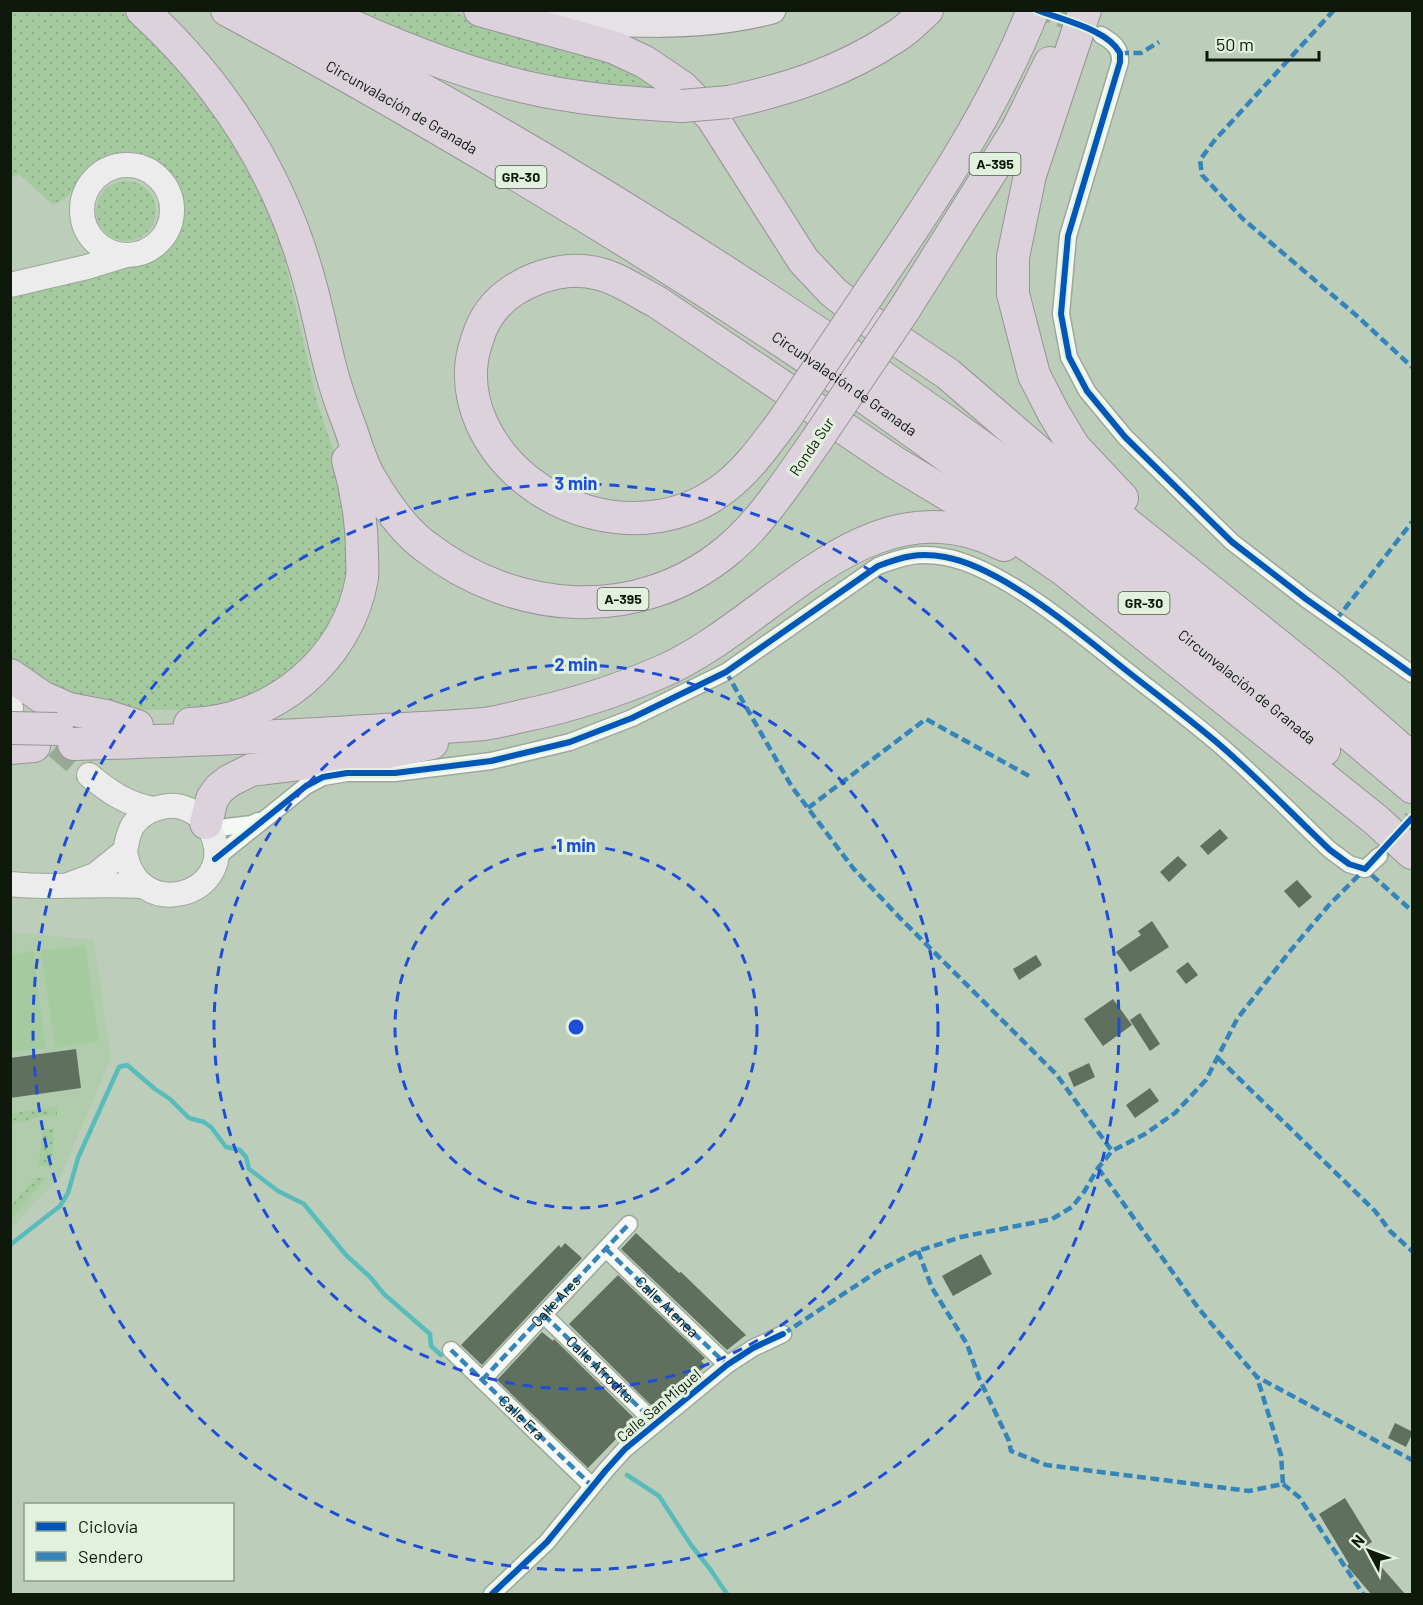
<svg xmlns="http://www.w3.org/2000/svg" width="1423" height="1605" font-family="Barlow,sans-serif">
<style>
.built{fill:#b1ccad}
.grass{fill:url(#grass-dots)}
.pitch{fill:#a5caa0}
.lines{fill:none;stroke-linecap:round;stroke-linejoin:round}
.stream{stroke:#59bcbc;stroke-width:4.5}
.building{fill:#60705e}
.street-tunnel{stroke:#99a996;stroke-width:16;stroke-dasharray:16 8;stroke-linecap:butt}
.secondary-tunnel{stroke:#99a996;stroke-width:24;stroke-dasharray:24 12;stroke-linecap:butt}
.street-casing{stroke:#9ca999;stroke-width:19}
.secondary-casing{stroke:#9ca999;stroke-width:26}
.primary-casing{stroke:#979497;stroke-width:29}
.highway-casing{stroke:#979497;stroke-width:34}
.street{stroke:#f5f8f4;stroke-width:16}
.secondary{stroke:#ececed;stroke-width:24}
.primary{stroke:#e5e1e5;stroke-width:27}
.highway{stroke:#dbd2dc;stroke-width:32}
.highway-bridge-casing{stroke:#979497;stroke-width:34;stroke-linecap:butt}
.highway-bridge{stroke:#dbd2dc;stroke-width:32}
.quiet{stroke:#3385bb;stroke-width:4.5;stroke-dasharray:9 4.5;stroke-linecap:butt}
.cycleway-casing{stroke:#e1f1de;stroke-width:10}
.cycleway{stroke:#0057b8;stroke-width:6}
.ring{fill:none;stroke:#1d4ed8;stroke-width:3;stroke-dasharray:10 8}
.labels{text-anchor:middle;stroke-width:6;stroke-linejoin:round;paint-order:stroke}
.shield{fill:#e1f1de;stroke:#4d5a4b;stroke-width:1.5}
.shield-label{font-size:14px;font-weight:bold;fill:#0e190c}
.street-label{font-size:15px;fill:#0e190c;stroke:#e1f1de}
.centre{fill:#1d4ed8;stroke:#e1f1de;stroke-width:3}
.ring-label{font-size:18px;text-anchor:middle;font-weight:bold;fill:#1d4ed8;stroke:#e1f1de;stroke-width:6;stroke-linejoin:round;paint-order:stroke}
</style>
<defs>
<pattern id="grass-dots" width="8" height="8" patternUnits="userSpaceOnUse" patternTransform="scale(1.5)"><rect width="8" height="8" fill="#a5caa0"/><path d="M2 2h.1M6 6h.1" fill="none" stroke="#8dad89" stroke-width="1.8" stroke-linecap="round"/></pattern>
</defs>
<rect width="100%" height="100%" fill="#bccdb9"/>
<path class="built" d="M11 932 94 940 111 1058 61 1175 11 1229Z"/>
<g class="grass">
<path d="M11 11H123L164 50 234 137 279 234 318 405 341 471 352 579 318 649 282 680 248 699 199 710H123L74 702 11 665 10 295C34 288 58 282 81 275 91 272 102 268 112 266 128 264 141 267 156 258 209 226 175 144 116 155 91 159 85 175 72 192 68 197 59 201 53 205L19 174 11 178Z"/>
<path d="M346 11H446L513 28 586 43 677 90C604 90 531 75 462 53 422 42 384 25 346 11Z"/>
<circle cx="126" cy="211" r="30"/>
<path d="M57 1107V1117C37 1112 30 1125 11 1123V1113Z"/>
<path d="M42 1128 54 1129 51 1167 39 1166Z"/>
<path d="M35 1178H46L11 1218V1205Z"/>
</g>
<g class="pitch">
<path d="M85 945 99 1041 55 1048 41 951Z"/>
<path d="M33 951 46 1048 11 1052V954Z"/>
</g>
<g class="lines">
<g class="stream">
<path d="M10 1245 60 1206 68 1193 78 1158 119 1067 127 1065 155 1089 170 1099 189 1118 204 1122 211 1127 226 1147 240 1150 246 1157 249 1169 278 1191 304 1204 346 1255 370 1277 384 1294 430 1334 431 1346 441 1355"/>
<path d="M627 1475 659 1496 691 1545 710 1569 727 1594"/>
</g>
</g>
<g class="building">
<path d="M1220 829 1228 838 1208 855 1200 846Z"/>
<path d="M1178 856 1187 865 1169 882 1160 872Z"/>
<path d="M1297 880 1312 897 1299 908 1284 891Z"/>
<path d="M1152 921 1169 947 1130 972 1116 952 1141 935 1138 931Z"/>
<path d="M1036 955 1042 965 1019 980 1013 969Z"/>
<path d="M1188 962 1198 975 1186 984 1176 971Z"/>
<path d="M1113 999 1132 1025 1103 1046 1084 1019Z"/>
<path d="M1140 1013 1160 1044 1150 1051 1130 1020Z"/>
<path d="M76 1049 81 1088 10 1098V1058Z"/>
<path d="M1089 1063 1095 1077 1074 1087 1068 1073Z"/>
<path d="M1150 1088 1159 1101 1135 1118 1126 1105Z"/>
<path d="M636 1233 679 1273 681 1272 746 1335 727 1350 621 1249Z"/>
<path d="M565 1243 582 1258 482 1365 461 1345 559 1245 561 1248Z"/>
<path d="M981 1254 992 1274 953 1296 942 1276Z"/>
<path d="M618 1275 705 1358 701 1361 706 1366 654 1408 569 1324Z"/>
<path d="M542 1332 553 1341 554 1339 634 1418 632 1420 635 1423 617 1438 588 1468 497 1380Z"/>
<path d="M1395 1423 1413 1432 1406 1447 1388 1438Z"/>
<path d="M1345 1498 1372 1542 1364 1547 1405 1594H1371L1347 1566 1349 1564 1319 1514Z"/>
</g>
<g class="lines">
<g class="street-tunnel">
<path d="M1037 10 1084 28"/>
<path d="M1379 856 1412 818"/>
</g>
<path class="secondary-tunnel" d="M29 723 89 775"/>
<defs>
<g id="street">
<path d="M1101 35C1113 42 1121 48 1120 62L1068 236 1061 314 1069 357 1087 391 1125 437 1232 542 1306 599 1412 674"/>
<path d="M210 829 252 824 258 821"/>
<path d="M215 859 306 786 323 777 347 773H395L491 761 570 742 632 718 726 672 878 566C902 557 918 552 945 557 996 566 1066 622 1107 655 1145 686 1185 715 1221 746 1259 779 1294 816 1330 850L1349 864 1365 869 1379 856"/>
<path id="s1" d="M606 1249 727 1365"/>
<path id="s2" d="M544 1315 655 1423"/>
<path d="M451 1350 592 1486"/>
<path id="s3" d="M482 1380 629 1224"/>
<path d="M492 1594 547 1542 606 1470 625 1449 727 1365 753 1348 783 1334"/>
</g>
<g id="secondary">
<circle cx="127" cy="210" r="45"/>
<path d="M10 285 87 267 123 256"/>
<path d="M10 707 11 708"/>
<path d="M89 775C109 792 127 804 153 809"/>
<path d="M10 884C54 889 98 883 142 886"/>
<path d="M68 885 95 875 125 851C127 842 128 833 133 825 145 809 169 801 187 809 201 815 209 824 214 839 233 895 136 924 125 851"/>
</g>
<path id="primary" d="M535 15C612 24 696 30 772 10"/>
<g id="highway">
<path d="M142 10C225 86 284 181 312 291 319 317 324 344 331 370 336 390 343 409 350 427 356 444 361 463 370 478 384 502 402 529 425 546 514 615 637 625 727 551 763 521 789 479 816 441"/>
<path id="s4" d="M227 10C339 70 448 133 557 199 676 271 794 346 908 428 1051 530 1189 638 1324 750"/>
<path d="M274 10C582 168 870 358 1144 567 1236 637 1324 713 1412 787"/>
<path d="M318 10C397 48 486 84 573 96 609 102 645 104 682 106"/>
<path d="M480 10 613 47 645 62 682 87 712 117 803 260 833 292 871 322 948 374 1049 461 1330 687 1412 759"/>
<path d="M1085 10 1030 175 1013 257V294L1034 375 1053 412 1074 447 1122 498"/>
<path d="M729 102C789 89 844 71 895 37 907 30 917 19 927 10"/>
<path d="M872 289C933 200 993 111 1033 10"/>
<path d="M904 310 1017 130 1050 63"/>
<path d="M784 420C766 444 748 470 724 488 645 549 523 512 482 424 470 397 467 368 477 340 483 319 495 302 514 290 539 274 571 266 600 274 620 279 639 293 657 302L894 462 1000 526 1064 570 1376 820 1412 853"/>
<path d="M10 675 42 697 69 709 106 716 137 726"/>
<path d="M190 724C273 722 348 660 362 578 363 570 362 562 362 555 362 522 357 491 348 460"/>
<path d="M74 744C167 741 259 738 351 732 395 729 440 728 484 724 497 722 510 719 522 716 571 706 617 691 663 671 774 622 869 476 1004 545"/>
<path d="M10 748 34 746"/>
<path d="M206 823 212 799 219 789 229 781 251 770 374 755 432 743"/>
</g>
</defs>
<use href="#street" class="street-casing"/>
<use href="#secondary" class="secondary-casing"/>
<use href="#primary" class="primary-casing"/>
<use href="#highway" class="highway-casing"/>
<use href="#street" class="street"/>
<use href="#secondary" class="secondary"/>
<use href="#primary" class="primary"/>
<use href="#highway" class="highway"/>
<defs>
<g id="highway-bridge">
<path d="M682 106 729 102"/>
<path d="M784 420 872 289"/>
<path d="M816 441 904 310"/>
<path d="M11 728 57 729"/>
</g>
</defs>
<use href="#highway-bridge" class="highway-bridge-casing"/>
<use href="#highway-bridge" class="highway-bridge"/>
<g class="quiet">
<path d="M1334 10 1214 141 1200 160 1202 175 1243 219 1357 316 1412 367"/>
<path d="M1120 53H1141L1159 42"/>
<path d="M1336 620 1412 522"/>
<path d="M726 672 792 787 853 868 900 918 1056 1074 1112 1151"/>
<path d="M808 808 926 719 1029 776"/>
<path d="M1218 1058 1375 1211 1390 1231 1412 1251"/>
<path d="M1098 1168 1199 1309 1257 1377 1412 1460"/>
<path d="M606 1249 727 1365"/>
<path d="M918 1251 932 1288 967 1344 979 1378 1009 1441 1011 1451 1046 1465 1249 1491 1283 1484 1281 1455 1257 1377"/>
<path d="M544 1315 655 1423"/>
<path d="M783 1334 878 1271 918 1251 961 1237 1052 1219 1072 1207 1084 1192 1098 1168 1112 1151 1145 1134 1175 1113 1206 1080 1237 1019 1291 950 1329 905 1365 869 1412 911"/>
<path id="s5" d="M451 1350 592 1486"/>
<path d="M482 1380 629 1224"/>
<path d="M1283 1484 1299 1497 1363 1594"/>
</g>
<defs>
<g id="cycleway">
<path d="M1037 10C1062 20 1107 29 1120 53V62L1068 236 1061 314 1069 357 1087 391 1125 437 1232 542 1306 599 1412 674"/>
<path d="M215 859 306 786 323 777 347 773H395L491 761 570 742 632 718 726 672 878 566C902 557 918 552 945 557 996 566 1066 622 1107 655 1145 686 1185 715 1221 746 1259 779 1294 816 1330 850L1349 864 1365 869 1412 818"/>
<path d="M492 1594 547 1542 606 1470 625 1449 727 1365 753 1348 783 1334"/>
</g>
</defs>
<use href="#cycleway" class="cycleway-casing"/>
<use href="#cycleway" class="cycleway"/>
</g>
<g class="ring">
<circle cx="576" cy="1027" r="181"/>
<circle cx="576" cy="1027" r="362"/>
<circle cx="576" cy="1027" r="543"/>
</g>
<g class="labels">
<g class="shield">
<rect x="969.5" y="153" width="51" height="22" rx="4.5"/>
<rect x="495.5" y="166" width="51" height="22" rx="4.5"/>
<rect x="597.5" y="588" width="51" height="22" rx="4.5"/>
<rect x="1118.5" y="592" width="51" height="22" rx="4.5"/>
</g>
<g class="shield-label">
<text x="995" y="169">A-395</text>
<text x="521" y="182">GR-30</text>
<text x="623" y="604">A-395</text>
<text x="1144" y="608">GR-30</text>
</g>
<g class="street-label">
<text dy="5" stroke="none"><textPath href="#s4" startOffset="200">Circunvalación de Granada</textPath></text>
<text dy="5" stroke="none"><textPath href="#s4" startOffset="722">Circunvalación de Granada</textPath></text>
<text transform="translate(812 447) rotate(-56)" y="5">Ronda Sur</text>
<text dy="5" stroke="none"><textPath href="#s4" startOffset="1226">Circunvalación de Granada</textPath></text>
<text dy="5" stroke="none"><textPath href="#s3" startOffset="108">Calle Ares</textPath></text>
<text dy="5" stroke="none"><textPath href="#s1" startOffset="84">Calle Atenea</textPath></text>
<text dy="5" stroke="none"><textPath href="#s2" startOffset="78">Calle Afrodita</textPath></text>
<text transform="translate(659 1406) rotate(-40)" y="5">Calle San Miguel</text>
<text dy="5" stroke="none"><textPath href="#s5" startOffset="98">Calle Era</textPath></text>
</g>
</g>
<circle cx="576" cy="1027" r="9" class="centre"/>
<g class="ring-label">
<text x="576" y="490">3 min</text>
<text x="576" y="671">2 min</text>
<text x="576" y="852">1 min</text>
</g>
<rect width="1423" height="1605" fill="none" stroke="#0e190c" stroke-width="24"/>
<rect x="24" y="1503" width="210" height="78" fill="#e1f1de" stroke="#8d9b8a" stroke-width="1.5"/>
<rect x="36" y="1522" width="30" height="9" fill="#0057b8" stroke="#8d9b8a" stroke-width="1.5"/>
<text x="78" y="1533" font-size="18" fill="#0e190c">Ciclovía</text>
<rect x="36" y="1552" width="30" height="9" fill="#3385bb" stroke="#8d9b8a" stroke-width="1.5"/>
<text x="78" y="1563" font-size="18" fill="#0e190c">Sendero</text>
<g transform="translate(1369 1551) rotate(311)" stroke="#e1f1de" stroke-width="4.5" paint-order="stroke">
<path d="M0-4.5L10 22L0 15L-10 22Z" fill="#0e190c"/>
<text y="-9" font-size="16" font-weight="bold" text-anchor="middle" fill="#0e190c">N</text>
</g>
<path d="M1207 51v9h112v-9" fill="none" stroke="#0e190c" stroke-width="3"/>
<text x="1216" y="51" font-size="18" fill="#0e190c" stroke="#e1f1de" stroke-width="4.5" paint-order="stroke">50 m</text>
</svg>
